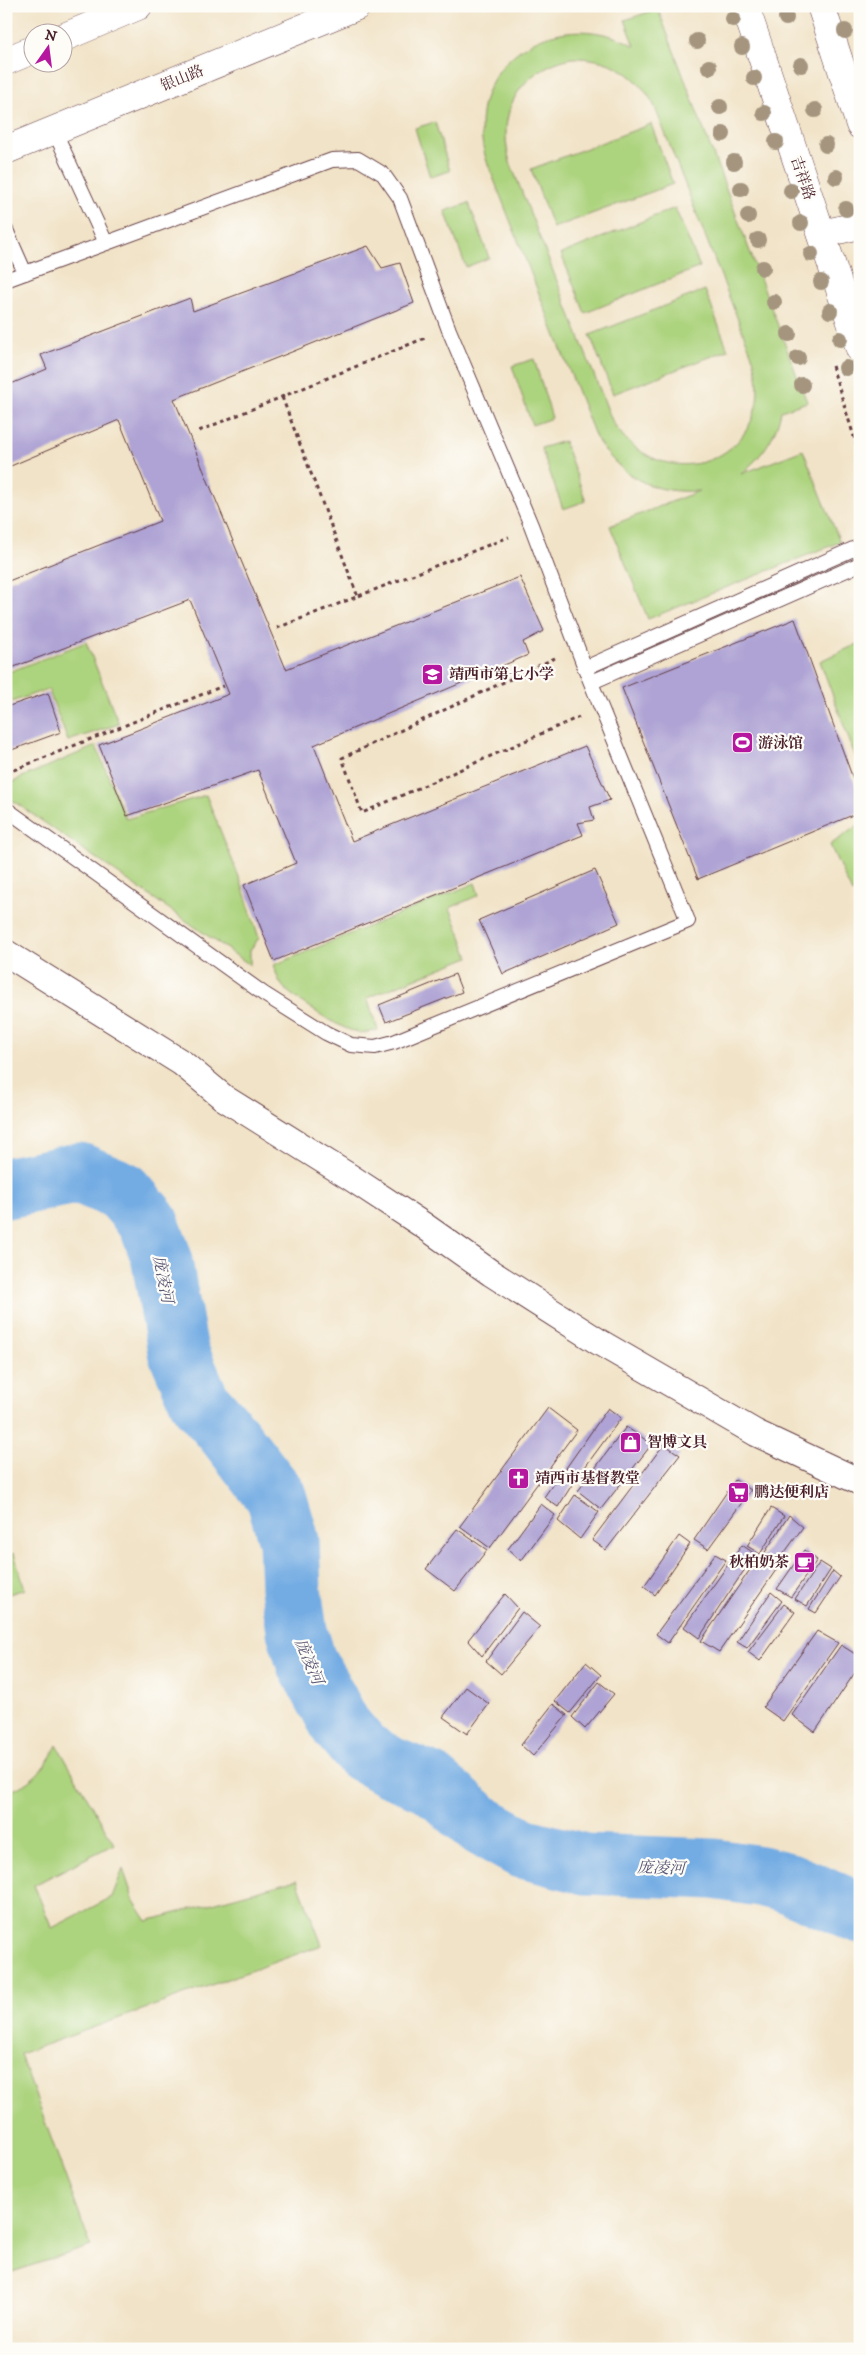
<svg xmlns="http://www.w3.org/2000/svg" width="866" height="2355" font-family="'IM FELL DW Pica','Noto Serif SC',serif">
<style>
.green{fill:#acd37d;stroke:#7b7954;fill-rule:evenodd}
.lines{fill:none;stroke-linecap:round;stroke-linejoin:round}
.river{stroke:#73ace3;stroke-width:61}
.building{fill:#aea3d4}
.service-casing{stroke:#633c42;stroke-width:16}
.minor-casing{stroke:#633c42;stroke-width:28}
.secondary-casing{stroke:#633c42;stroke-width:29}
.primary-casing{stroke:#633c42;stroke-width:29}
.path{stroke:#633c42;stroke-width:3;stroke-dasharray:4 4;stroke-linecap:butt}
.service{stroke:#fff;stroke-width:14}
.minor{stroke:#fff;stroke-width:26}
.secondary{stroke:#fff;stroke-width:28}
.primary{stroke:#fff;stroke-width:28}
.tree{fill:#a5957f}
.labels{text-anchor:middle;stroke-width:4.5;stroke-linejoin:round;paint-order:stroke}
.street-label{font-size:15px;fill:#4a1f2b;stroke:#fdfcf7}
.poi-label{font-size:15px;font-weight:bold;fill:#4a1f2b;stroke:#fdfcf7;text-anchor:start}
.water-label{font-size:16px;font-style:italic;fill:#5a5775;stroke:#fdfcf7}
</style>
<rect width="100%" height="100%" fill="#fdfcf7"/>
<filter id="ink" filterUnits="userSpaceOnUse"><feTurbulence type="fractalNoise" baseFrequency=".02" numOctaves="2"/><feDisplacementMap in="SourceGraphic" scale="10" xChannelSelector="R" yChannelSelector="G"/><feConvolveMatrix kernelMatrix="1 2 1 2 8 2 1 2 1" color-interpolation-filters="sRGB"/></filter>
<filter id="wash" filterUnits="userSpaceOnUse"><feTurbulence type="fractalNoise" baseFrequency=".0096" numOctaves="4" result="noise"/><feDisplacementMap in="SourceGraphic" scale="20" xChannelSelector="R" yChannelSelector="G"/><feGaussianBlur stdDeviation="1.12" result="paint"/><feColorMatrix in="noise" values="0 0 0 0 0 0 0 0 0 0 0 0 0 0 0 0 0 1.4 0 .05"/><feComposite in="paint" operator="in"/></filter>
<g filter="url(#wash)">
<rect width="100%" height="100%" fill="#f1e3c7"/>
<g class="green">
<path d="M658 9 807 402 781 411C776 438 761 457 741 474L803 450 840 542 648 619 610 526 699 491C652 494 621 477 596 438L487 162C456 68 552 0 635 46L625 20ZM571 58C608 57 635 71 654 105L753 358C783 453 669 507 613 423L510 162C496 112 519 70 571 58Z"/>
<path d="M435 122 450 171 430 177 415 128Z"/>
<path d="M651 124 673 184 553 228 531 169Z"/>
<path d="M469 203 489 258 466 267 445 211Z"/>
<path d="M675 208 700 267 585 313 561 254Z"/>
<path d="M705 290 728 350 613 394 590 335Z"/>
<path d="M534 359 552 418 532 425 512 366Z"/>
<path d="M564 441 586 501 563 509 541 448Z"/>
<path d="M86 642 119 724 68 741 48 689 6 704V673Z"/>
<path d="M860 643V769L820 661Z"/>
<path d="M96 746 126 819 206 795 241 882 259 938 250 950V965L6 796 8 786 20 778Z"/>
<path d="M860 824V886L852 893 830 845Z"/>
<path d="M475 883 479 895 450 908 469 957 367 998 378 1030C373 1031 368 1033 363 1033 346 1034 298 1001 285 989 279 983 276 974 274 965Z"/>
<path d="M6 1553 14 1554 25 1589 6 1595Z"/>
<path d="M57 1745 114 1844 34 1885 52 1928 112 1897 123 1869 134 1901 147 1921 297 1880 322 1945 20 2054 91 2246 6 2274V1793C32 1783 45 1769 57 1745Z"/>
</g>
<g class="lines">
<path class="river" d="M6 1188 79 1173 122 1191 148 1221 161 1256 178 1351 200 1402 225 1430 276 1496 289 1541 291 1589 297 1631 306 1661 341 1726 362 1751 390 1767 431 1783 482 1826 522 1848 585 1864 714 1869 760 1876 789 1883 860 1913"/>
</g>
<g id="blocks">
<g class="building">
<path d="M368 246 382 268 400 263 414 303 174 399 286 669 520 577 544 631 523 642 528 655 314 745 352 841 585 746 610 800 590 807 594 820 578 823 583 835 274 961 244 885 296 863 258 770 127 816 99 745 229 694 190 600 6 670V582L160 521 119 420 6 468V386L47 369 41 355 190 298 193 311Z"/>
<path d="M795 619 860 798V812L698 879 622 688Z"/>
<path d="M48 693 61 732 6 752V707Z"/>
<path d="M595 870 619 923 503 974 479 920Z"/>
<path d="M455 974 462 992 386 1022 379 1005Z"/>
<path d="M548 1408 577 1430 490 1548 460 1526Z"/>
<path d="M608 1408 621 1418 577 1478 566 1468Z"/>
<path d="M626 1427 652 1444 601 1509 578 1491Z"/>
<path d="M664 1444 680 1455 606 1550 592 1540Z"/>
<path d="M562 1471 575 1480 558 1507 544 1497Z"/>
<path d="M735 1480 751 1490 708 1549 694 1540Z"/>
<path d="M575 1495 599 1512 580 1539 558 1521Z"/>
<path d="M541 1504 555 1515 521 1561 508 1549Z"/>
<path d="M771 1508 784 1516 760 1554 747 1546Z"/>
<path d="M789 1515 803 1527 775 1566 762 1557Z"/>
<path d="M457 1529 487 1550 455 1591 426 1569Z"/>
<path d="M679 1536 690 1544 655 1595 644 1586Z"/>
<path d="M742 1545 755 1554 699 1638 684 1627Z"/>
<path d="M804 1550 817 1560 791 1597 777 1589Z"/>
<path d="M715 1554 726 1560 668 1643 656 1634Z"/>
<path d="M758 1558 776 1570 719 1652 701 1641Z"/>
<path d="M820 1562 831 1569 807 1606 795 1599Z"/>
<path d="M833 1571 840 1577 816 1613 809 1609Z"/>
<path d="M771 1592 782 1601 747 1648 737 1642Z"/>
<path d="M505 1594 518 1608 482 1656 468 1640Z"/>
<path d="M784 1604 795 1612 760 1661 748 1652Z"/>
<path d="M522 1612 540 1627 501 1674 486 1661Z"/>
<path d="M817 1631 838 1643 783 1721 763 1707Z"/>
<path d="M841 1645 860 1657V1665L815 1732 792 1715Z"/>
<path d="M586 1662 601 1675 570 1713 555 1701Z"/>
<path d="M599 1682 614 1694 585 1729 572 1717Z"/>
<path d="M466 1687 489 1704 467 1734 443 1717Z"/>
<path d="M553 1704 567 1715 533 1756 521 1745Z"/>
</g>
</g>
</g>
<g filter="url(#ink)">
<use href="#blocks" fill-opacity="0" stroke="#633c42" stroke-width="1"/>
<g class="lines">
<defs>
<g id="service">
<path d="M54 130 106 243"/>
<path d="M6 230 25 273"/>
<path d="M6 280 332 160 358 159 383 174 400 198 449 330 531 525 585 668 688 921 394 1042 375 1047 351 1045 326 1033 264 994 6 809"/>
<path d="M585 668 860 546"/>
<path d="M592 682 860 564"/>
</g>
<path id="minor" d="M6 953 182 1063 224 1098 350 1177 423 1225 491 1273 599 1342 756 1433 860 1482"/>
<g id="secondary">
<path d="M62 38 138 6"/>
<path d="M6 61 32 50"/>
<path d="M6 150 357 6"/>
</g>
<g id="primary">
<path d="M745 6 860 349"/>
<path d="M821 6 860 125"/>
<path d="M822 234 860 225"/>
</g>
</defs>
<use href="#service" class="service-casing"/>
<use href="#minor" class="minor-casing"/>
<use href="#secondary" class="secondary-casing"/>
<use href="#primary" class="primary-casing"/>
<g class="path">
<path d="M832 366 860 456"/>
<path d="M282 397 358 597"/>
<path d="M199 431 425 338"/>
<path d="M277 628 509 537"/>
<path d="M555 658 342 758 362 813 579 717"/>
<path d="M6 773 223 686"/>
</g>
<use href="#service" class="service"/>
<use href="#minor" class="minor"/>
<use href="#secondary" class="secondary"/>
<use href="#primary" class="primary"/>
</g>
<g class="tree">
<circle cx="786" cy="18" r="8"/>
<circle cx="733" cy="19" r="8"/>
<circle cx="845" cy="31" r="8"/>
<circle cx="697" cy="41" r="8"/>
<circle cx="742" cy="47" r="8"/>
<circle cx="801" cy="65" r="8"/>
<circle cx="709" cy="67" r="8"/>
<circle cx="754" cy="78" r="8"/>
<circle cx="720" cy="107" r="8"/>
<circle cx="815" cy="110" r="8"/>
<circle cx="764" cy="113" r="8"/>
<circle cx="723" cy="134" r="8"/>
<circle cx="776" cy="142" r="8"/>
<circle cx="826" cy="145" r="8"/>
<circle cx="734" cy="162" r="8"/>
<circle cx="836" cy="177" r="8"/>
<circle cx="741" cy="189" r="8"/>
<circle cx="791" cy="191" r="8"/>
<circle cx="846" cy="209" r="8"/>
<circle cx="748" cy="216" r="8"/>
<circle cx="801" cy="223" r="8"/>
<circle cx="758" cy="240" r="8"/>
<circle cx="811" cy="254" r="8"/>
<circle cx="763" cy="268" r="8"/>
<circle cx="821" cy="282" r="8"/>
<circle cx="774" cy="302" r="8"/>
<circle cx="830" cy="311" r="8"/>
<circle cx="789" cy="334" r="8"/>
<circle cx="840" cy="339" r="8"/>
<circle cx="798" cy="358" r="8"/>
<circle cx="846" cy="368" r="8"/>
<circle cx="802" cy="385" r="8"/>
</g>
</g>
<defs>
<symbol id="school-square" viewBox="-11 -11 22 22"><rect x="-9" y="-9" width="18" height="18" rx="4" fill="#b5179e" stroke="#fdfcf7"/><path d="M0-5L7-2L0 1L-7-2ZM-4 1L0 2.5L4 1V4Q0 6-4 4Z" fill="#fff"/></symbol>
<symbol id="stadium-square" viewBox="-11 -11 22 22"><rect x="-9" y="-9" width="18" height="18" rx="4" fill="#b5179e" stroke="#fdfcf7"/><path d="M0-5a6.5 5 0 1 0 0 10a6.5 5 0 1 0 0-10ZM-3.5-1.8h7v3.6h-7Z" fill="#fff"/></symbol>
<symbol id="shop-square" viewBox="-11 -11 22 22"><rect x="-9" y="-9" width="18" height="18" rx="4" fill="#b5179e" stroke="#fdfcf7"/><path d="M-5-2.5h2.3a2.7 3.5 0 0 1 5.4 0H5L5.5 6h-11ZM-1.5-2.5h3a1.5 2.3 0 0 0-3 0Z" fill="#fff"/></symbol>
<symbol id="church-square" viewBox="-11 -11 22 22"><rect x="-9" y="-9" width="18" height="18" rx="4" fill="#b5179e" stroke="#fdfcf7"/><path d="M-1.2-6h2.4v3.5h3.3v2.4h-3.3V6h-2.4V-.1h-3.3v-2.4h3.3Z" fill="#fff"/></symbol>
<symbol id="supermarket-square" viewBox="-11 -11 22 22"><rect x="-9" y="-9" width="18" height="18" rx="4" fill="#b5179e" stroke="#fdfcf7"/><path d="M-6-5.5h2.5l.6 2H6L4.5 2H-2.5L-4.4-4H-6ZM-1.5 3.2a1.3 1.3 0 1 0 .1 0ZM3 3.2a1.3 1.3 0 1 0 .1 0Z" fill="#fff"/></symbol>
<symbol id="cafe-square" viewBox="-11 -11 22 22"><rect x="-9" y="-9" width="18" height="18" rx="4" fill="#b5179e" stroke="#fdfcf7"/><path d="M-5.5-4.5H6V0H3Q3 3.5 0 3.5H-2.5Q-5.5 3.5-5.5 0ZM3-3.2v2h1.7v-2ZM-6 4.5H4V6H-6Z" fill="#fff"/></symbol>
</defs>
<g fill-rule="evenodd">
<use href="#school-square" x="420" y="662" width="25" height="25"/>
<use href="#stadium-square" x="730" y="730" width="25" height="25"/>
<use href="#shop-square" x="618" y="1430" width="25" height="25"/>
<use href="#church-square" x="506" y="1466" width="25" height="25"/>
<use href="#supermarket-square" x="726" y="1480" width="25" height="25"/>
<use href="#cafe-square" x="792" y="1550" width="25" height="25"/>
</g>
<g class="labels">
<g class="street-label">
<text transform="translate(182 78) rotate(-22)" y="5">银山路</text>
<text transform="translate(803 178) rotate(71)" y="5">吉祥路</text>
</g>
<g class="poi-label">
<text x="449" y="679">靖西市第七小学</text>
<text x="758" y="748">游泳馆</text>
<text x="647" y="1447">智博文具</text>
<text x="535" y="1483">靖西市基督教堂</text>
<text x="754" y="1497">鹏达便利店</text>
<text x="789" y="1567" text-anchor="end">秋柏奶茶</text>
</g>
<g class="water-label">
<text transform="translate(164 1279) rotate(79)" y="6">庞凌河</text>
<text transform="translate(310 1661) rotate(67)" y="6">庞凌河</text>
<text transform="translate(661 1867) rotate(2)" y="6">庞凌河</text>
</g>
</g>
<rect width="866" height="2355" fill="none" stroke="#fdfcf7" stroke-width="25"/>
<g transform="translate(48 48) rotate(14)"><circle r="24" fill="#fdfcf7" stroke="#b5a4a5"/>
<path d="M0-4L9 19L0 12L-9 19Z" fill="#b5179e"/>
<text y="-8" font-size="14" font-weight="bold" text-anchor="middle" fill="#4a1f2b">N</text>
</g>
</svg>
